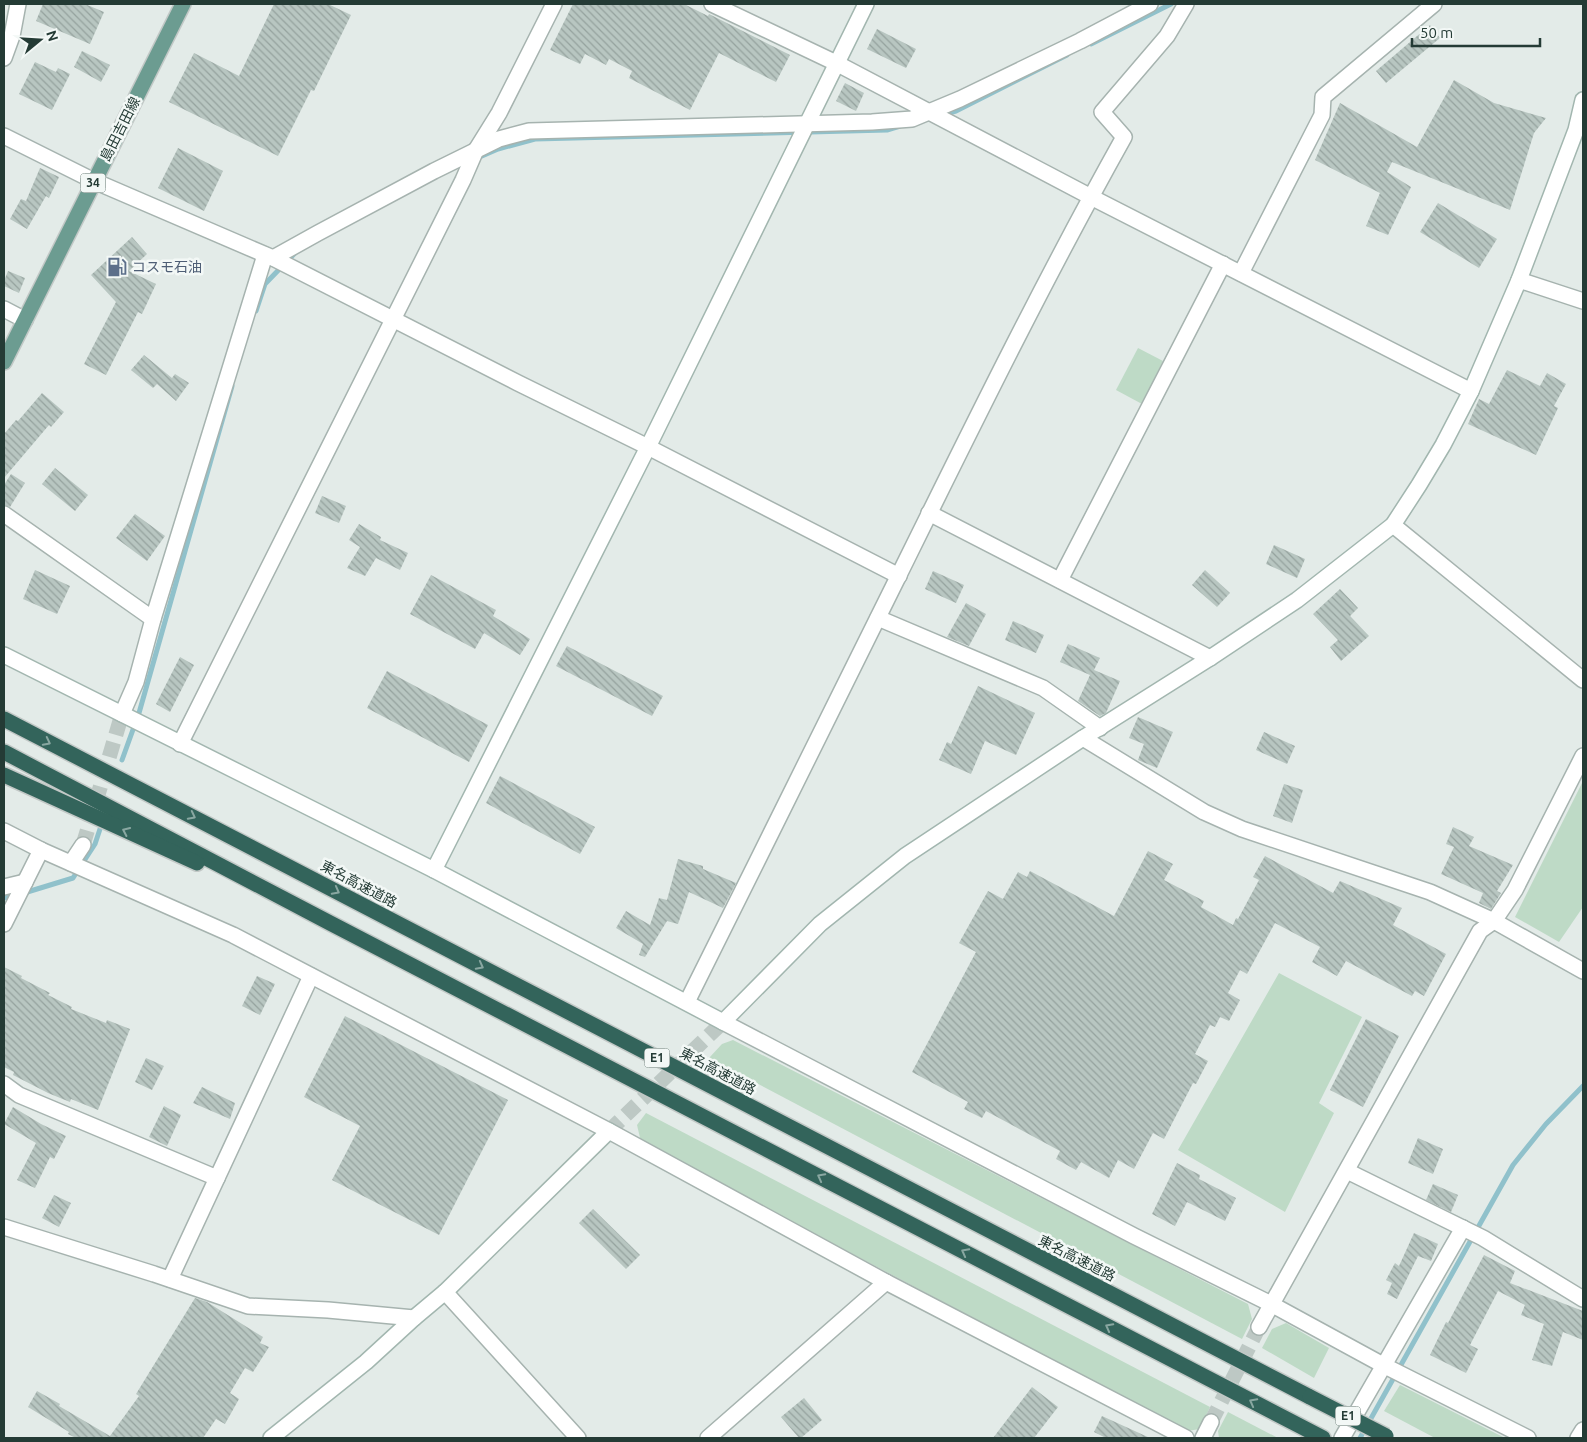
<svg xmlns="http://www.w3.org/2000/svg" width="1587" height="1442" font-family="Ubuntu,'Noto Sans JP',sans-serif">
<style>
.green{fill:#bedac6}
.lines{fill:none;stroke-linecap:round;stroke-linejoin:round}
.stream{stroke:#90c1cb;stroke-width:5}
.building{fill:url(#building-back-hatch)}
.street-tunnel{stroke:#bdc8c4;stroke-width:15;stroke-dasharray:15 8;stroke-linecap:butt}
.secondary-tunnel{stroke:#bdc8c4;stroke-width:15;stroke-dasharray:15 8;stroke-linecap:butt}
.street-casing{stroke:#a6b3af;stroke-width:18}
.secondary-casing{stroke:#a2b6af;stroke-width:18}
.primary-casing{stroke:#c2c8c6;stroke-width:18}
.highway-casing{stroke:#c2c8c6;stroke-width:18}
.street{stroke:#fff;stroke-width:15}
.secondary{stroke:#fff;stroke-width:15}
.primary{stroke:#6c9c91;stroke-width:15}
.highway{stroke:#33645b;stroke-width:15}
.highway-bridge-casing{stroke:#c2c8c6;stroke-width:18;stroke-linecap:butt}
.highway-bridge{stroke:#33645b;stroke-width:15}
.oneway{stroke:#89a7a1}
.labels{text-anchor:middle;stroke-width:5;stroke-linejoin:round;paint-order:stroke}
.shield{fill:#f3f8f6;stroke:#62746f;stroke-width:1}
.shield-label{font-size:12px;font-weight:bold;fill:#243b35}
.street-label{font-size:14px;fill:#243b35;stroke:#f3f8f6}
.service-label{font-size:14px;fill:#4e5e75;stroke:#f3f8f6;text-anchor:start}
</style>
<defs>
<pattern id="building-back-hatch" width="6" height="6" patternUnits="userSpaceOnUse" patternTransform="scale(1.25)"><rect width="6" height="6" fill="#b8c6c1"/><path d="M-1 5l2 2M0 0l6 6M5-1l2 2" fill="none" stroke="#95a29e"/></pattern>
</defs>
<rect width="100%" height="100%" fill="#e3ebe8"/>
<g class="green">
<path d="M1138 348 1163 361 1142 404 1116 390Z"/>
<path d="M1583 781V907L1559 942 1515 917Z"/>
<path d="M1279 973 1362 1017 1319 1103 1334 1113 1285 1212 1178 1150Z"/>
<path d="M733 1040 1248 1304 1252 1319 1242 1339 709 1058 722 1044Z"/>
<path d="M646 1113 1210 1407 1200 1429 1187 1431 641 1142 637 1125Z"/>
<path d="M1286 1323 1329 1348 1314 1378 1262 1348 1272 1329Z"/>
<path d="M1400 1385 1505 1438H1435L1384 1411Z"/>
<path d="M1228 1412 1278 1438H1219L1218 1431Z"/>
</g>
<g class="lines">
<g class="stream">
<path d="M1091 44 1171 4"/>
<path d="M942 115 956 111 1067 55"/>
<path d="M475 159 498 149 535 139 887 130 900 126"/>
<path d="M256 311 265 284 295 253"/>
<path d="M122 760 139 713 232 386"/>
<path d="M24 893 73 878 95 844 102 823"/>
<path d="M4 898 16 895"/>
<path d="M1360 1438 1513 1165 1546 1124 1583 1086"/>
</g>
</g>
<g class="building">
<path d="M43 4H85L104 12 90 44 36 21Z"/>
<path d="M274 4H328L351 15 314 91 311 90 278 156 169 102 194 53 239 76Z"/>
<path d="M573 4H684L708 16 709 14 790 55 776 82 719 53 690 110 629 78 632 71 609 59 606 65 585 54 580 64 550 50Z"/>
<path d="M1430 25 1440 38 1386 83 1376 71Z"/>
<path d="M877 29 916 49 906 68 867 49Z"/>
<path d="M82 51 110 65 101 82 74 67Z"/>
<path d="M35 62 56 72 58 68 70 74 52 110 19 94Z"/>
<path d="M1454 80 1494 103 1546 118 1534 133 1510 210 1392 162 1387 172 1411 187 1388 235 1366 226 1380 193 1315 160 1340 103 1417 147Z"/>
<path d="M845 83 864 93 856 111 836 101Z"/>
<path d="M178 148 223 171 204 211 158 188Z"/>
<path d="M40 168 59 177 49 198 46 196 27 229 10 219 21 199 26 201Z"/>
<path d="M1438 203 1497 239 1479 268 1420 232Z"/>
<path d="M132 237 147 254 129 271 156 284 142 314 138 312 106 375 84 364 116 302 91 275Z"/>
<path d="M8 271 25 278 19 293 4 286V281Z"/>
<path d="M144 355 172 378 175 374 189 383 176 401 157 384 153 388 131 370Z"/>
<path d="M1507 370 1540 386 1547 373 1566 384 1554 406 1558 408 1536 455 1468 424 1479 399 1489 404Z"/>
<path d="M42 393 64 412 51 427 49 425 4 478V434L16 420 18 421Z"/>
<path d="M55 468 88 495 75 511 42 484Z"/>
<path d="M11 474 25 483 10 507 4 505V485Z"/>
<path d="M322 496 346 506 339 523 315 513Z"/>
<path d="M135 514 165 536 147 561 116 538Z"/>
<path d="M359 524 381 537 380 540 408 553 400 570 376 558 365 576 347 568 360 547 349 540Z"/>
<path d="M1274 545 1305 559 1297 578 1266 564Z"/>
<path d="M35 570 70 586 57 614 23 599Z"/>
<path d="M1205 570 1230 593 1217 607 1192 585Z"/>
<path d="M933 571 964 585 956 603 925 589Z"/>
<path d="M431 575 496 610 493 616 530 639 520 655 484 633 475 649 410 614Z"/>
<path d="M1340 589 1358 608 1350 616 1369 636 1341 661 1330 647 1338 640 1313 614Z"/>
<path d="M966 603 986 614 969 646 947 637Z"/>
<path d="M1013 621 1044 635 1036 653 1005 640Z"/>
<path d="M1068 644 1100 658 1094 670 1120 681 1106 713 1100 716 1078 701 1090 675 1060 662Z"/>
<path d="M567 646 663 696 652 716 556 666Z"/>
<path d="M180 657 194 665 170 712 156 704Z"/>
<path d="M387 671 488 725 469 762 367 708Z"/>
<path d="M978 686 1035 713 1016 755 985 741 971 774 939 760 947 742 951 744Z"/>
<path d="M1138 717 1173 732 1157 768 1138 760 1144 744 1129 738Z"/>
<path d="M1264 732 1295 746 1287 764 1256 750Z"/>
<path d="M500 776 595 827 580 854 486 803Z"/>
<path d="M1284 784 1303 790 1292 823 1273 816Z"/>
<path d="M1453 827 1474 837 1469 846 1513 865 1497 891 1501 893 1491 909 1479 903 1483 893 1441 874 1454 847 1446 844Z"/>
<path d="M1148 851 1173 864 1164 880 1204 901 1201 907 1233 925 1236 918 1238 919 1259 880 1253 877 1265 856 1333 893 1340 881 1402 908 1393 925 1446 954 1424 996 1415 991 1412 996 1346 961 1337 976 1312 962 1320 947 1275 923 1247 974 1240 970 1228 993 1240 1000 1229 1021 1220 1017 1215 1027 1210 1025 1195 1054 1208 1061 1196 1084 1193 1083 1164 1139 1153 1133 1134 1169 1118 1160 1109 1178 1081 1162 1076 1170 1056 1159 1060 1151 986 1111 982 1118 964 1109 968 1102 912 1072 976 952 959 943 988 891 1003 899 1018 872 1027 877 1030 871 1114 916Z"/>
<path d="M678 859 703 866V869L736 883 723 908 689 892 678 924 667 921 645 957 639 955 643 944 616 928 626 911 650 925 659 898 667 900Z"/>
<path d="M4 967 22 976 21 978 50 993 48 995 72 1007 71 1009 106 1023 107 1020 130 1029 98 1110 71 1099 70 1102 48 1093 13 1075 14 1072 4 1067Z"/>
<path d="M257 976 275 984 260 1015 242 1006Z"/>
<path d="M345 1016 508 1100 439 1235 332 1180 360 1126 304 1097Z"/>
<path d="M1366 1019 1399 1036 1363 1107 1330 1090Z"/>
<path d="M146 1058 164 1066 152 1090 135 1082Z"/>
<path d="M202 1087 235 1103 230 1119 193 1103Z"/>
<path d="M164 1106 181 1115 167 1146 149 1137Z"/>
<path d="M13 1107 41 1124 66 1136 54 1159 50 1157 35 1188 17 1180 36 1143 4 1124Z"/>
<path d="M1418 1138 1443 1149 1433 1174 1408 1163Z"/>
<path d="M1177 1163 1200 1175 1199 1179 1236 1198 1225 1221 1187 1202 1175 1226 1152 1214Z"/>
<path d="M1433 1184 1458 1195 1451 1212 1426 1200Z"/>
<path d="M54 1195 71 1203 59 1227 42 1218Z"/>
<path d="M593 1209 640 1255 626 1269 579 1223Z"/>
<path d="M1414 1233 1438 1244 1431 1261 1418 1256 1397 1299 1387 1294 1392 1283 1386 1280 1395 1263 1399 1266Z"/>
<path d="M1484 1255 1515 1271 1510 1283 1583 1311V1340L1563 1332 1552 1366 1532 1360 1544 1324 1521 1315 1525 1305 1498 1291 1470 1345 1478 1349 1466 1373 1430 1355 1446 1322 1448 1323Z"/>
<path d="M195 1298 207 1302 263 1337 260 1343 269 1347 253 1372 245 1368 230 1393 239 1399 225 1424 216 1419 203 1438H76L68 1434 69 1432 28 1407 37 1391 60 1404 59 1406 110 1436 139 1396 136 1394Z"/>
<path d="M1032 1387 1058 1407 1034 1438H993Z"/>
<path d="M804 1398 822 1420 801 1438H799L781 1417Z"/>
<path d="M1102 1416 1150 1438H1106L1094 1432Z"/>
</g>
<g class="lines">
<g class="street-tunnel">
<path d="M83 845 122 714"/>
<path d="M1211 1422 1259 1327"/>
</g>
<path class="secondary-tunnel" d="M609 1131 723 1022"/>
<defs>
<g id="street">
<path d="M712 4 836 63 1091 197 1471 391"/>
<path d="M4 58 12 36 18 4"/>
<path d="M4 136 94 181 273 258 518 383 648 447 899 576"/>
<path d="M273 258 318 233 434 171 499 139 529 131 872 122 912 119 960 99 1080 41 1150 4"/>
<path d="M1241 273 1322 115 1323 97 1434 4"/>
<path d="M1519 280 1583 301"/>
<path d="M4 309 25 320"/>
<path d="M929 513 1210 658"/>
<path d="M4 514 153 619"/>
<path d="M1393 525 1583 680"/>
<path d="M1060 580 1223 264"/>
<path d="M878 618 1043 688 1100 728"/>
<path d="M122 714 136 682 153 619 265 255"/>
<path d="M1083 738 1204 812 1242 829 1430 892 1494 921 1583 971"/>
<path d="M180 744 463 180 476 150 499 113 554 4"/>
<path d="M4 831 41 850 233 935 609 1131 886 1282 1186 1438"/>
<path d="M71 863 83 845"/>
<path d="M4 887 25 882"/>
<path d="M4 924 41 850"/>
<path d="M687 1002C757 861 828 720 897 579 970 431 1043 282 1124 137L1102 112 1167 36 1186 4"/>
<path d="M723 1022 1134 1236 1271 1304 1383 1365 1528 1438"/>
<path d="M4 1084 19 1095 217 1178"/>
<path d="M1347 1171 1483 1238 1583 1299"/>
<path d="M4 1227 154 1274 248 1306 328 1310 414 1318"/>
<path d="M170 1279 311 976"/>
<path d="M445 1292 578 1438"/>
<path d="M1259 1327 1480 931 1494 921 1515 890 1583 756"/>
<path d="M708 1438 886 1282"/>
<path d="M1203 1438 1211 1422"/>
<path d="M1342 1438 1463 1228"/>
<path d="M1578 1438 1583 1430"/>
</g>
<g id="secondary">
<path d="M4 655 434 870 723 1022 820 924 905 856 1083 738 1210 658 1297 600 1393 525 1419 485 1443 445 1471 391 1519 280 1576 130 1583 100"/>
<path d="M434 870 648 447 866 4"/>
<path d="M271 1438 366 1362 414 1318 445 1292 609 1131"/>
</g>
<path id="primary" d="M4 362 183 4"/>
<g id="highway">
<path d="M4 719 1310 1397"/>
<path d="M4 752 330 923 1323 1438"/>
<path d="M4 775 197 863"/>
</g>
</defs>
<use href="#street" class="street-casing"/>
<use href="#secondary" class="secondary-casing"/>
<use href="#primary" class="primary-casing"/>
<use href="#highway" class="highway-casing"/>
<use href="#street" class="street"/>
<use href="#secondary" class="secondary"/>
<use href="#primary" class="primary"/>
<use href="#highway" class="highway"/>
<defs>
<path id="highway-bridge" d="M1310 1397 1386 1436"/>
</defs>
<use href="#highway-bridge" class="highway-bridge-casing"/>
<use href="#highway-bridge" class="highway-bridge"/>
</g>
<defs><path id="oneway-chevron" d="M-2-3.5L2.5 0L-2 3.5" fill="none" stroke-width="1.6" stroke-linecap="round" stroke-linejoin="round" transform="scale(1.25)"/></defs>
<g class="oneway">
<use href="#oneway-chevron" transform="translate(47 742) rotate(27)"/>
<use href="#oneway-chevron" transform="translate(192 816) rotate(27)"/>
<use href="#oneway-chevron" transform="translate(126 831) rotate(-155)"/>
<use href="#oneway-chevron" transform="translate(336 891) rotate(28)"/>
<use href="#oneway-chevron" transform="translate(480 966) rotate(28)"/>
<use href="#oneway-chevron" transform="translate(821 1177) rotate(-152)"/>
<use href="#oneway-chevron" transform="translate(965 1252) rotate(-152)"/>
<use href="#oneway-chevron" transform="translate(1109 1327) rotate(-152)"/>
<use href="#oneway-chevron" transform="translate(1253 1402) rotate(-152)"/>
</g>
<defs>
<symbol id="fuel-bare" viewBox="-9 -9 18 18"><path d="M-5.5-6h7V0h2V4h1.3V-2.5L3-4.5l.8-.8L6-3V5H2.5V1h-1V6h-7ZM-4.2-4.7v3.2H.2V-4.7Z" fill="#5c6f8a" stroke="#f3f8f6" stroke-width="2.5" paint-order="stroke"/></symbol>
</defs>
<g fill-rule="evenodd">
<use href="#fuel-bare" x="103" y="253" width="28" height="28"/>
</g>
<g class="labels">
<g class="shield">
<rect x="80.5" y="173.5" width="25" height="19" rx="4"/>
<rect x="644.5" y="1048.5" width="25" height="19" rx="4"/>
<rect x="1335.5" y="1406.5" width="25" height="19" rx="4"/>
</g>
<g class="shield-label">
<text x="93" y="187">34</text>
<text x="657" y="1062">E1</text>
<text x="1348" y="1420">E1</text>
</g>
<g class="street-label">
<text transform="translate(120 129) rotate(-63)" y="5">島田吉田線</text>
<text transform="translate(359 884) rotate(28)" y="5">東名高速道路</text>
<text transform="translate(718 1071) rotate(28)" y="5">東名高速道路</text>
<text transform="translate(1077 1258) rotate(27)" y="5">東名高速道路</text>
</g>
<g class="service-label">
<text x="132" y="272">コスモ石油</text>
</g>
</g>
<rect width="1587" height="1442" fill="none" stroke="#243b35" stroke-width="10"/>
<g transform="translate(40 40) rotate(72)" stroke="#f3f8f6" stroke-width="4" paint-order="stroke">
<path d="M0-4L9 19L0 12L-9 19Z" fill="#243b35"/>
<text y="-8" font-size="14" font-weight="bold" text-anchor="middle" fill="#243b35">N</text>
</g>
<path d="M1412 38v8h128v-8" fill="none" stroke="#243b35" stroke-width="2.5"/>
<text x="1420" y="38" font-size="15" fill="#243b35" stroke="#f3f8f6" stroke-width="4" paint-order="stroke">50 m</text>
</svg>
